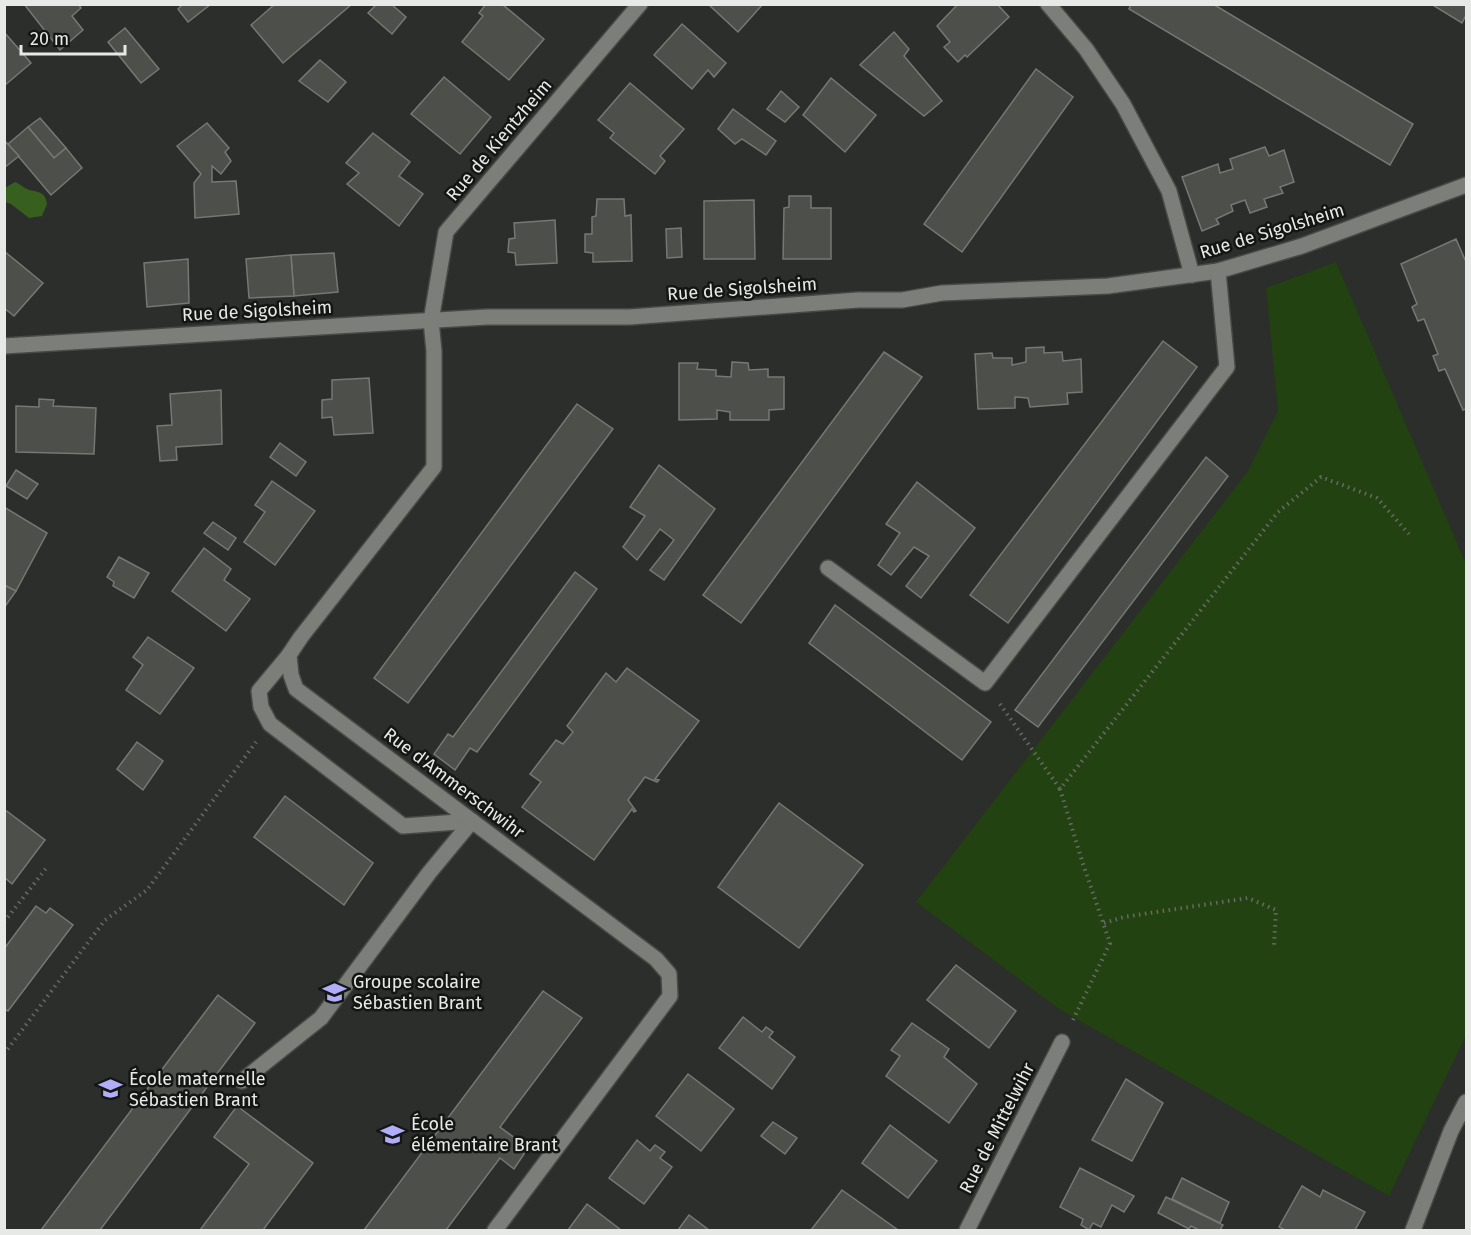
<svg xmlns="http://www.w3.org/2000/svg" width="1471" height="1235" font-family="'Fira Sans',sans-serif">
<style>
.green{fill:#234211}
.water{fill:#37601f}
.building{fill:#4c4f4a;stroke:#757874;stroke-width:1.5}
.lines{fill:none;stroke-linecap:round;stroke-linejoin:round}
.minor-casing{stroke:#464945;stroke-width:18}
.path{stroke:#676a66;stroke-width:4;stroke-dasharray:1.5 4.5;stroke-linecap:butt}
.minor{stroke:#7b7e79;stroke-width:15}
.labels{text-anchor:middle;stroke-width:5;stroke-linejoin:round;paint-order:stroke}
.street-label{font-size:18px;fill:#e7e9e6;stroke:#141614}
.poi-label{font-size:18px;fill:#e7e9e6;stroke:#141614;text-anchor:start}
</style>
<rect width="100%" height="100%" fill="#2b2e2a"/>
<path class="green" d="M1336 262 1466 564V1035L1389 1196 1059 1009 916 902 1248 471 1278 411 1266 288Z"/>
<path class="water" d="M15 182C20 184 24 188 29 190 39 192 45 192 47 204L42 216 29 218 11 204 5 202V188Z"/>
<g class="building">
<path d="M24 4H78L81 8 72 16 83 30 60 50Z"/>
<path d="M183 4H211L188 22 178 9Z"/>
<path d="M275 4H352L283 63 251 25Z"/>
<path d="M377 4H391L406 17 392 34 368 13Z"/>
<path d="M486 4H502L544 39 509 80 462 42 483 16 479 13Z"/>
<path d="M708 4H763L738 32Z"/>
<path d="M958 4H997L1009 17 967 57 965 55 958 62 944 47 950 42 937 26Z"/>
<path d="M1131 4H1213L1413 124 1390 165 1129 9Z"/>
<path d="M1431 4H1466V15L1462 23Z"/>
<path d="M682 24 726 63 714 77 708 70 692 89 654 55Z"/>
<path d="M125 28 159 69 141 83 108 42Z"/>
<path d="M4 32 31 63 4 86Z"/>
<path d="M894 32 909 49 904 56 942 101 924 116 860 65Z"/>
<path d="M320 60 346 82 328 102 299 81Z"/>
<path d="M1036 69 1073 97 962 252 924 224Z"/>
<path d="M444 77 491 117 460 154 411 114Z"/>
<path d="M831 78 876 115 845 152 803 115Z"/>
<path d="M630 83 684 129 660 156 665 161 655 174 610 138 614 133 598 120Z"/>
<path d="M781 91 799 107 785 122 767 109Z"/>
<path d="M733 109 776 141 766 155 742 139 735 144 718 129Z"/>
<path d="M40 118 66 148 54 158 28 127Z"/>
<path d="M207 123 229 148 225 152 231 161 221 174 212 166V182L236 181 239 214 195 218 194 183 201 174 177 146Z"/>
<path d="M28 127 54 158 66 148 82 168 51 195 8 144Z"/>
<path d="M373 133 410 162 399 176 423 194 399 226 347 184 359 173 346 163Z"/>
<path d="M4 140 19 156 4 168Z"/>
<path d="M1265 147 1269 156 1284 150 1294 182 1280 187 1283 193 1264 199 1267 207 1250 213 1245 200 1231 205 1233 211 1216 219 1219 224 1202 231 1182 177 1218 164 1220 173 1233 169 1230 159Z"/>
<path d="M789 196H811V208H831V259H783L784 208 789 207Z"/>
<path d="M597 199H624L625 216 631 215 632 261 593 262V253L585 252V234H592V217L596 216Z"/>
<path d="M754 200 755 259H704V201Z"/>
<path d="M555 220 557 263 516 265 515 253 508 252 509 239 515 238 514 223Z"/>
<path d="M681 228 682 257 667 258 666 229Z"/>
<path d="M1456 239 1466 262V409L1463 410 1445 369 1439 371 1433 356 1438 354 1424 319 1418 321 1412 307 1417 304 1401 264Z"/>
<path d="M4 251 43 283 14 316 4 308Z"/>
<path d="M334 253 338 292 294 296 291 255Z"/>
<path d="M291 255 294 296 249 298 246 259Z"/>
<path d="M188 259 189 303 147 307 144 263Z"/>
<path d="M1163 341 1197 367 1008 623 970 595Z"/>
<path d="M1044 347V353L1062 352 1063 361 1081 359 1082 392 1067 393 1068 404 1030 407 1028 398 1015 397V408L978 409 975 354 992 353 993 358H1012V365L1026 362V348Z"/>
<path d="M884 352 922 377 741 623 703 595Z"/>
<path d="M732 362 748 363 749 370 768 369V377H784V409L769 410V420H730V412L717 410V419L679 420V363H698L697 369 716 370V376L731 377Z"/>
<path d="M369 378 373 433 334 435 332 417 322 418V400L332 399V380Z"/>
<path d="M221 390 222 444 176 447 177 460 160 461 157 426 172 425 170 394Z"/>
<path d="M39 399 54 400 53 406 96 408 94 454 16 452V406L39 407Z"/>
<path d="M577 404 613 429 408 703 374 678Z"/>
<path d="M280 443 306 462 296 476 270 457Z"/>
<path d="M1206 457 1228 476 1038 727 1015 710Z"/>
<path d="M659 465 715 509 664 580 650 570 674 540 660 529 637 560 623 547 645 516 630 507Z"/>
<path d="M16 470 38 484 27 499 6 486Z"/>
<path d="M272 481 315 511 275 565 244 542 265 512 255 505Z"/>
<path d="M917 482 975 528 921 598 906 586 929 556 914 547 891 575 878 565 900 533 886 524Z"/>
<path d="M4 507 47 533 16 591 4 585Z"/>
<path d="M213 522 236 538 228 550 204 533Z"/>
<path d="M204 548 231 569 224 580 250 599 226 631 172 591Z"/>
<path d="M119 557 149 573 134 598 113 586 114 582 107 577Z"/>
<path d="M575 572 597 589 477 752 470 748 455 770 434 754 448 734 453 737Z"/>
<path d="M4 585 16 591 4 608Z"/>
<path d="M835 605 991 722 962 760 809 643Z"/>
<path d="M148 637 194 668 160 714 126 690 143 665 133 657Z"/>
<path d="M627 668 699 721 655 779 659 780 657 782 645 777 628 800 636 811 634 812 632 809 594 860 522 807 541 782 530 774 556 740 563 744 573 732 567 726 606 673 616 682Z"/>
<path d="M137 742 163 761 143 790 117 769Z"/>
<path d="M285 796 373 863 344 905 254 837Z"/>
<path d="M779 803 863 865 799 948 718 887Z"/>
<path d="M4 809 45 840 12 884 4 877Z"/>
<path d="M36 906 46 913 50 908 73 925 8 1011 4 1009V949Z"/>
<path d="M956 965 1016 1011 989 1048 927 1000Z"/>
<path d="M543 991 582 1018 500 1127 528 1148 514 1169 500 1158 446 1230H364Z"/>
<path d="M218 995 255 1023 100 1230H41Z"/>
<path d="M743 1017 762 1032 766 1027 773 1032 769 1037 795 1057 772 1089 719 1048Z"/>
<path d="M912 1023 949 1049 944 1057 977 1084 949 1123 886 1076 900 1056 891 1050Z"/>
<path d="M688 1074 734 1109 701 1151 656 1116Z"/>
<path d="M1126 1079 1163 1103 1132 1161 1092 1140Z"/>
<path d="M237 1106 313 1163 263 1230H200L249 1164 214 1137Z"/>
<path d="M773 1122 797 1138 785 1154 761 1136Z"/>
<path d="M890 1125 937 1161 908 1198 862 1163Z"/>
<path d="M637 1140 650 1151 655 1145 665 1152 660 1158 672 1167 644 1204 609 1178Z"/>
<path d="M1080 1168 1134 1196 1124 1212 1112 1205 1101 1227 1093 1223 1089 1230 1081 1225 1083 1219 1060 1207Z"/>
<path d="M1182 1178 1229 1202 1220 1223 1172 1199Z"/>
<path d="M1302 1186 1320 1197 1323 1190 1365 1212 1355 1230H1285L1279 1227Z"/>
<path d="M842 1190 898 1230H811Z"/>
<path d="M1166 1197 1223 1225 1220 1230H1199L1191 1226 1189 1229 1158 1213Z"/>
<path d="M587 1204 621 1230H568Z"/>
<path d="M689 1215 709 1230H678Z"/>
</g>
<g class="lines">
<defs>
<g id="minor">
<path d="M1048 4 1086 49 1123 104 1169 191 1192 275"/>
<path d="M4 346 487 317H630L858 300H902L942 293 1108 286 1218 271 1302 246 1466 185"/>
<path d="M828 568 985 683 1227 367 1218 271"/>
<path d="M289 655 259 691 261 707 270 724 403 826 472 821"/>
<path d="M242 1081 321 1018 429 873 472 821"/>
<path d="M495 1230 670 996 669 974 656 959 296 689 291 675 289 655 301 637 434 467V351L431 321 446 232 640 4"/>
<path d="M967 1230 1062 1042"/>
<path d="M1413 1230 1451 1131 1466 1102"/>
</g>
</defs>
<use href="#minor" class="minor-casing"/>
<g class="path">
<path d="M1000 704 1060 789"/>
<path d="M4 922 48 866"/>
<path d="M1104 923 1124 917 1248 898 1276 910 1274 945"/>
<path d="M1073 1020 1110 943 1083 864 1060 789 1278 512 1321 477 1377 498 1409 534"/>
<path d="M4 1054 105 920 147 890 256 742"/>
</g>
<use href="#minor" class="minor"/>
</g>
<defs>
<symbol id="school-bare" viewBox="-9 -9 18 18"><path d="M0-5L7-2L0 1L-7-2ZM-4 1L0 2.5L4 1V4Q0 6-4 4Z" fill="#b1adfa" stroke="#141614" stroke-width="2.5" paint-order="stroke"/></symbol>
</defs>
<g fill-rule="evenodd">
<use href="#school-bare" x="318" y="976" width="33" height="33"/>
<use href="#school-bare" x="94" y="1072" width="33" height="33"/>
<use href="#school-bare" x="376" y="1118" width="33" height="33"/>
</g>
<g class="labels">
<g class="street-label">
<text transform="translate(499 140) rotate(-50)" y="6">Rue de Kientzheim</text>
<text transform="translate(1272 231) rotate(-17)" y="6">Rue de Sigolsheim</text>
<text transform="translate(742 289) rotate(-4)" y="6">Rue de Sigolsheim</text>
<text transform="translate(257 311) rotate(-3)" y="6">Rue de Sigolsheim</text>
<text transform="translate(454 783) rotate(37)" y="6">Rue d'Ammerschwihr</text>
<text transform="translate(997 1128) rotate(-63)" y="6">Rue de Mittelwihr</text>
</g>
<g class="poi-label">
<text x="353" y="988">Groupe scolaire<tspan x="353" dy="21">Sébastien Brant</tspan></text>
<text x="129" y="1085">École maternelle<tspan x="129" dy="21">Sébastien Brant</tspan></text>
<text x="411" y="1130">École<tspan x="411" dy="21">élémentaire Brant</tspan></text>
</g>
</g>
<rect width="1471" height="1235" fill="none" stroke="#e7e9e6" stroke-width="12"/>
<path d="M21 45v9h104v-9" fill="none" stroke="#e7e9e6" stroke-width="3"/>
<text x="30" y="45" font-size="18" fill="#e7e9e6" stroke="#141614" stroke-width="4.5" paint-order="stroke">20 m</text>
</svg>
